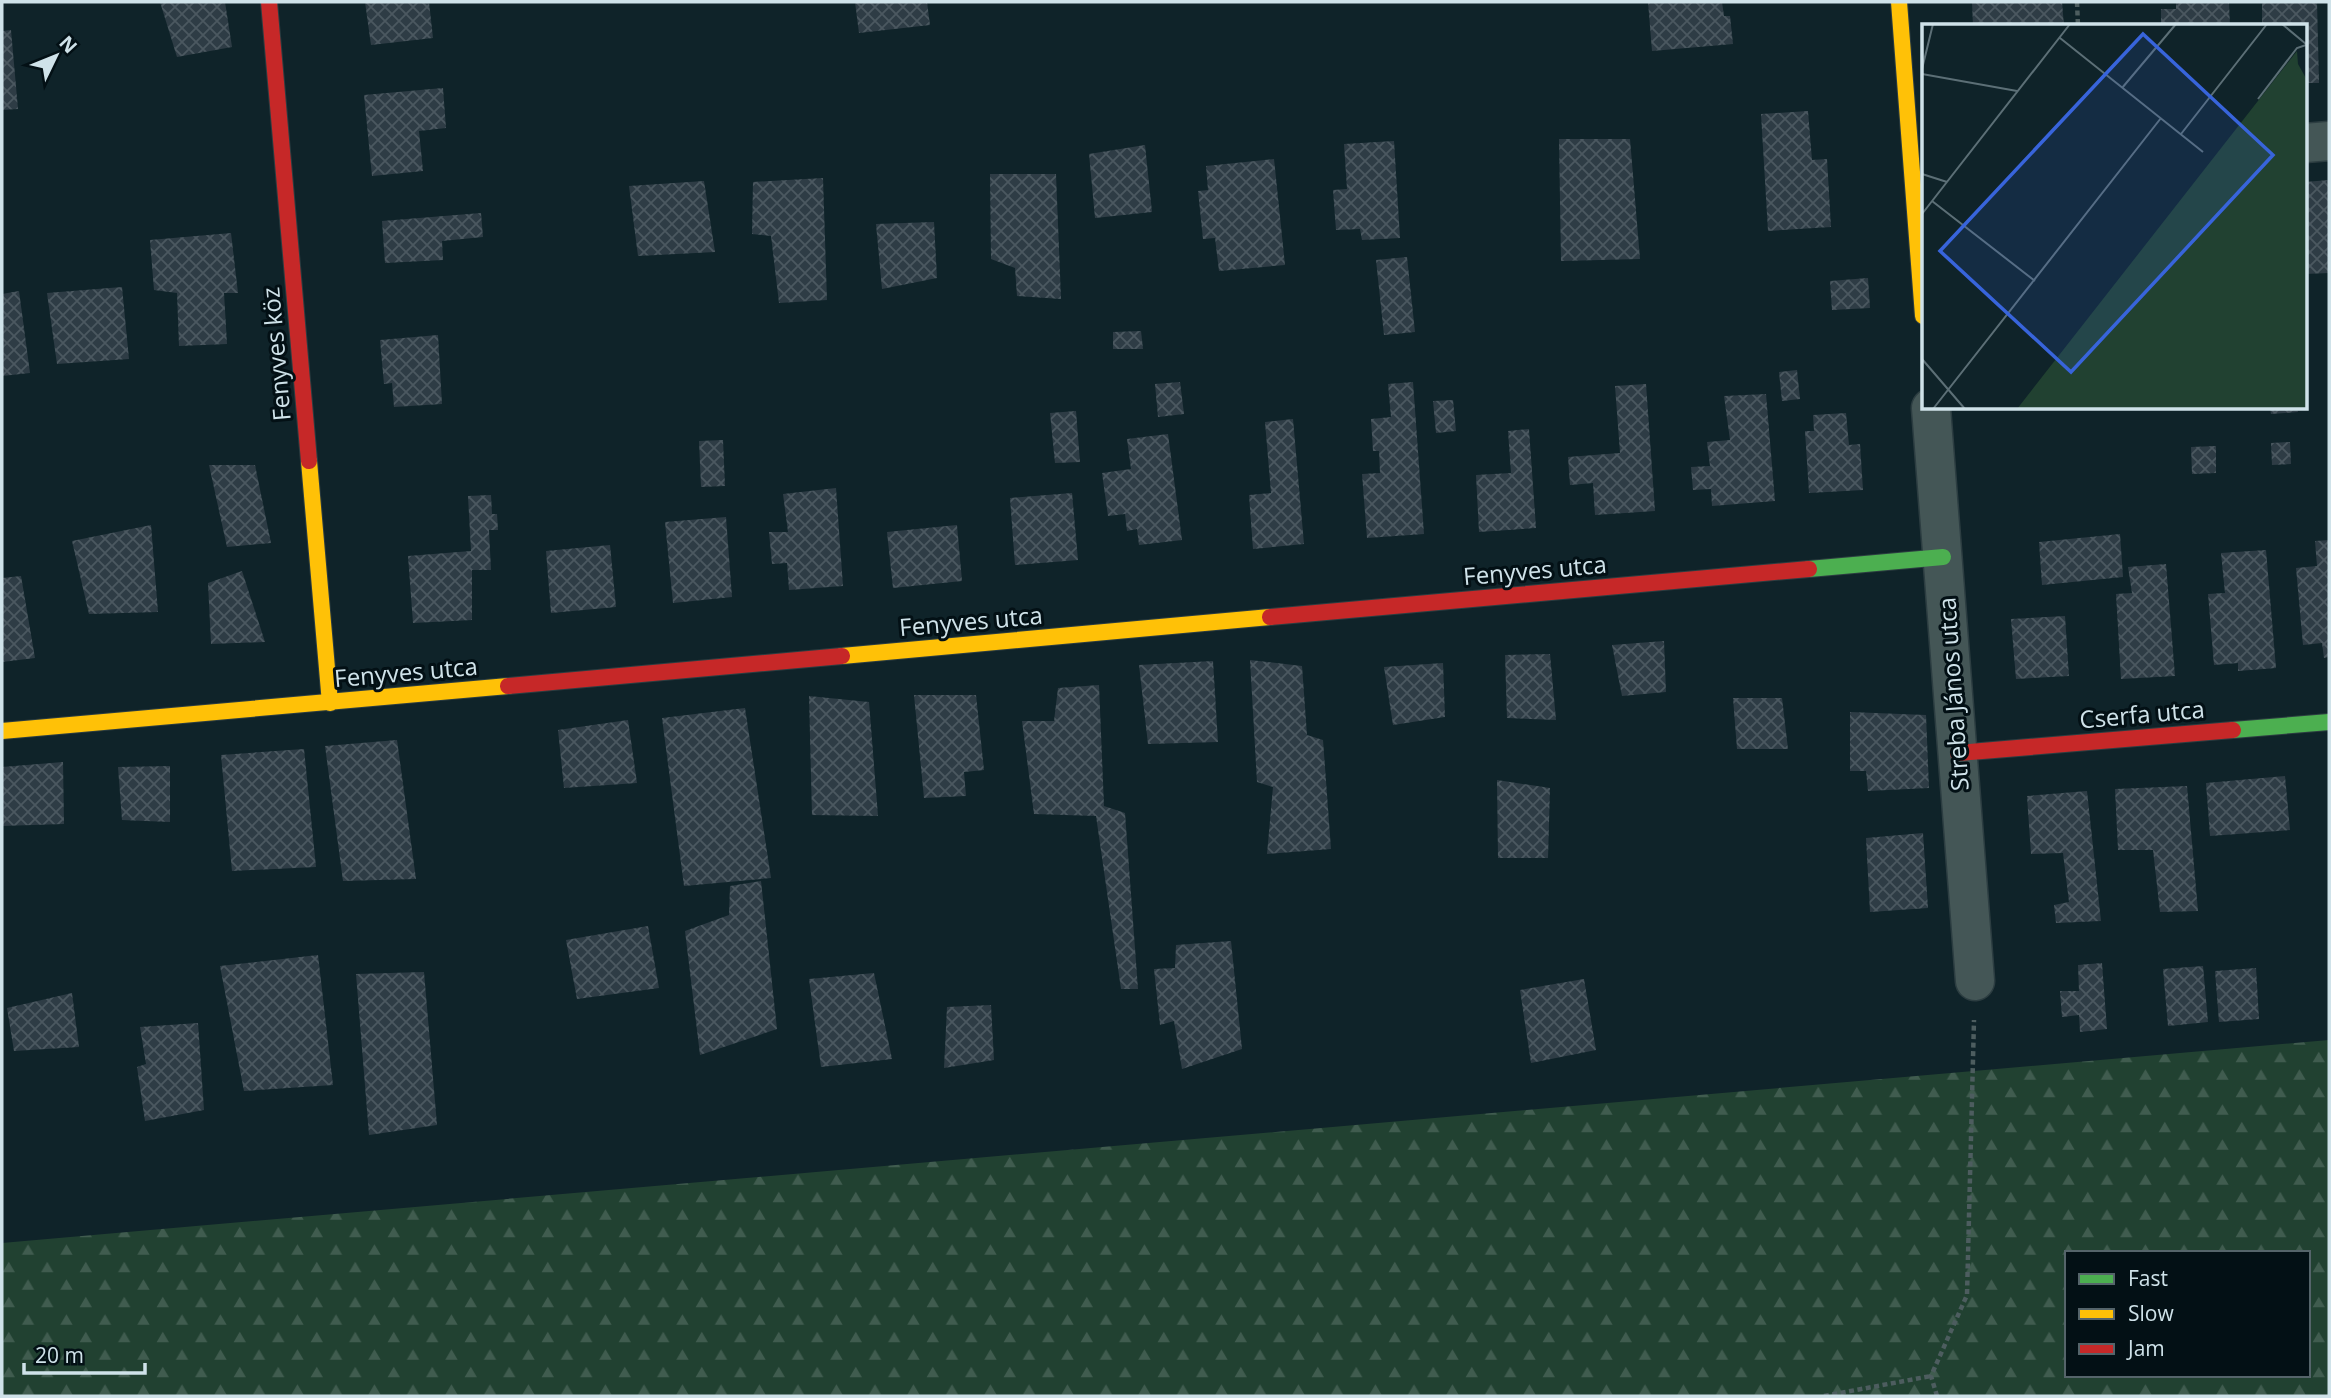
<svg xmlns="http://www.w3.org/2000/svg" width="2331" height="1398" font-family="'Open Sans',sans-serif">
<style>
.forest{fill:url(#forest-firs);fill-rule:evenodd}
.building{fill:url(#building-cross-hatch)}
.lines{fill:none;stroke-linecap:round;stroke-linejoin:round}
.street-casing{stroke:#2c3d41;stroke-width:41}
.fast-casing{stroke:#2c3d41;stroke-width:18}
.slow-casing{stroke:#2c3d41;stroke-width:18}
.jam-casing{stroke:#2c3d41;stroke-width:18}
.path{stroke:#4d5d5f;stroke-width:4.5;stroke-dasharray:5 3.5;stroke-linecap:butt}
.street{stroke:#445656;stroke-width:38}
.fast{stroke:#4caf50;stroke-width:16}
.slow{stroke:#ffc107;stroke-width:16}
.jam{stroke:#c62828;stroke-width:16}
.labels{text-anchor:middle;stroke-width:6;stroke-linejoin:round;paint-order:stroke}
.street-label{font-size:24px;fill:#cfe2e9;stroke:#031015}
.inset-road{fill:none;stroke:#5c6f76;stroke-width:2}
.view{fill:#3864db;fill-opacity:0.15;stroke:#3864db;stroke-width:3.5}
.inset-edge{fill:none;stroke:#cfe2e9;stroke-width:3.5}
</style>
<defs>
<pattern id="forest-firs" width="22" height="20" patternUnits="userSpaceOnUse" patternTransform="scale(1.75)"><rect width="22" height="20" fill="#214131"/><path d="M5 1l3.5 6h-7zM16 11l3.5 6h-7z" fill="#405c4f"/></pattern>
<pattern id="building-cross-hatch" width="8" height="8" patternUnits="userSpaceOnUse" patternTransform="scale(1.75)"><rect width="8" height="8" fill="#2e3c45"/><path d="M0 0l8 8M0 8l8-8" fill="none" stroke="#4b5860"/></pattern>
</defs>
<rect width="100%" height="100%" fill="#0f2329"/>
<path class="forest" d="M2329 1040V1396H2V1243ZM2067 1253H2308V1375H2067Z"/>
<g class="building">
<path d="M160 2H225L232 47 177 57Z"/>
<path d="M365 2H429L433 38 371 45Z"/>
<path d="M855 2H927L930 25 859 33Z"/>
<path d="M1648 2H1722L1724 16H1730L1733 44 1652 51Z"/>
<path d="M1972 2H2062L2064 26H1973Z"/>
<path d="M2176 2H2229L2230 26H2161V9H2176Z"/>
<path d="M2262 2H2317L2319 83H2305V26H2262Z"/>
<path d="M11 30 18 109 2 110V31Z"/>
<path d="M443 88 446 128 419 131 423 171 372 176 364 95Z"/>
<path d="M1808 111 1812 160 1827 159 1831 227 1768 231 1761 114Z"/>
<path d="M1559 139H1630L1640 259 1561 261Z"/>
<path d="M1394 141 1400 238 1362 240 1360 229 1336 230 1333 190 1347 189 1344 144Z"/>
<path d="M1145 145 1152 212 1095 218 1089 154Z"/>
<path d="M1274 159 1285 265 1219 271 1215 238 1203 239 1198 191 1208 190 1206 166Z"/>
<path d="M990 174H1056L1061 299 1017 296 1015 268 991 259Z"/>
<path d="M823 178 827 300 779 303 771 236 752 234 753 182Z"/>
<path d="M2329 180V273L2305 274V182Z"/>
<path d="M704 181 715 252 638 256 629 186Z"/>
<path d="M481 213 483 237 442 241 443 260 385 263 382 221Z"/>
<path d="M934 222 937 278 882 289 876 224Z"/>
<path d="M231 233 238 293H224L227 344 179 346 177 293 154 290 150 240Z"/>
<path d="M1407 257 1415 332 1384 335 1376 260Z"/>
<path d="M1868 278 1870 308 1832 310 1830 281Z"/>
<path d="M122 287 129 359 57 364 47 293Z"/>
<path d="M19 291 30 373 2 376V294Z"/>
<path d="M1141 331 1143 349H1113V332Z"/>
<path d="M438 335 442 404 394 407 392 383 384 384 380 340Z"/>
<path d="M1797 370 1800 399 1782 401 1779 372Z"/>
<path d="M1180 382 1184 414 1158 417 1155 384Z"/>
<path d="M1413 382 1424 534 1367 538 1362 474 1380 473 1379 451H1373L1371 419 1391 417 1388 384Z"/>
<path d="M1646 384 1655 511 1595 515 1593 483 1570 485 1568 457 1620 453 1615 386Z"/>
<path d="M1766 394 1775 501 1712 506 1711 489 1693 490 1691 467 1710 466 1707 442 1730 440 1724 396Z"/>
<path d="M1453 400 1456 431 1436 433 1433 401Z"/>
<path d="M2270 408H2297L2298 412 2271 414Z"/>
<path d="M1076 411 1080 462 1055 463 1050 413Z"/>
<path d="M1846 413 1849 445 1860 444 1863 490 1809 493 1805 431H1814L1813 415Z"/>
<path d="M1293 419 1304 544 1253 549 1249 495 1271 493 1265 422Z"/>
<path d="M1529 429 1536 528 1479 532 1476 475 1511 473 1508 431Z"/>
<path d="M1168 434 1182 540 1139 545 1137 529 1127 531 1125 514 1108 516 1102 473 1131 469 1127 439Z"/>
<path d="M723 440 725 486 701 487 699 441Z"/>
<path d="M2290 442 2291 464 2272 465 2271 443Z"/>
<path d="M2216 446V473L2192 474 2191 447Z"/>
<path d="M209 465H255L271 543 227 547Z"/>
<path d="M836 488 843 586 789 590 787 563 772 564 769 532H788L783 494Z"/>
<path d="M1072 493 1078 560 1015 565 1010 498Z"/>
<path d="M491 495 492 514H497L498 530H489L491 570H472V620L413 623 408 556 471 551 468 496Z"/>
<path d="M726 517 732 597 673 603 665 522Z"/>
<path d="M151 525 158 612 89 614 72 541Z"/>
<path d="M957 525 962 581 893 588 887 532Z"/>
<path d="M2120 534 2123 577 2042 585 2039 542Z"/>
<path d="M2329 540V657L2324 658 2322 643 2303 645 2296 568 2317 566 2315 541Z"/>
<path d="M610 545 616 607 551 613 546 551Z"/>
<path d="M2266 550 2276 668 2238 671V663L2214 665 2208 594 2225 593 2221 553Z"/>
<path d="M2166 564 2175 676 2121 679 2116 594 2132 593 2128 567Z"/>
<path d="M242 571 265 642 211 644 208 583Z"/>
<path d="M21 576 35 658 2 662V578Z"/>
<path d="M2065 616 2069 676 2016 679 2011 619Z"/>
<path d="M1664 641 1666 692 1622 696 1612 645Z"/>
<path d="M1550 654 1556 720 1507 718 1505 655Z"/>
<path d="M1250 660 1302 666 1307 735 1323 740 1331 849 1267 854 1273 787 1257 782Z"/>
<path d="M1213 661 1218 742 1148 744 1139 665Z"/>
<path d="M1443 663 1445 717 1393 725 1384 667Z"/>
<path d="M1099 685 1104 806 1125 813 1138 989H1121L1096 816 1034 814 1022 721H1054L1058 688Z"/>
<path d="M914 695H976L984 770 964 772 966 796 924 798Z"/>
<path d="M809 696 869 702 878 816 812 815Z"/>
<path d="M1733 698H1782L1788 749H1737Z"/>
<path d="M745 708 771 878 684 886 662 718Z"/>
<path d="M1850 712 1926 715 1929 788 1868 791 1866 771H1850Z"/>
<path d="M628 720 637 783 564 788 558 730Z"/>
<path d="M397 740 416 879 343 881 325 746Z"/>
<path d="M304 749 316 867 232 871 221 755Z"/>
<path d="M63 762 64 824 2 826V767Z"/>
<path d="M170 766V822L122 820 118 767Z"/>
<path d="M2285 776 2290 830 2210 836 2206 783Z"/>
<path d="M1497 780 1550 788 1548 858H1498Z"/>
<path d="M2187 786 2198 911 2160 912 2153 850H2118L2115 789Z"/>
<path d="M2087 791 2101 921 2056 923 2054 905 2069 902 2063 853 2031 854 2027 796Z"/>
<path d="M1923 833 1928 908 1870 912 1866 838Z"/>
<path d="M761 881 777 1029 700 1055 685 931 729 915 730 886Z"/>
<path d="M648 926 659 988 577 999 566 940Z"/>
<path d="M1231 941 1242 1049 1182 1069 1174 1021 1160 1025 1154 969 1175 968 1176 945Z"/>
<path d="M318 955 333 1085 244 1091 220 966Z"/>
<path d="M2102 963 2107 1029 2080 1032 2079 1015 2062 1017 2060 991H2079L2078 965Z"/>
<path d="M2203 966 2208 1022 2168 1026 2163 969Z"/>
<path d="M2256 968 2259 1019 2219 1022 2215 971Z"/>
<path d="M424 972 437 1125 369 1135 356 974Z"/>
<path d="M874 973 892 1059 821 1067 809 979Z"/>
<path d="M1584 979 1596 1050 1531 1063 1520 990Z"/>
<path d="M72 993 79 1047 14 1051 7 1008Z"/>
<path d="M991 1005 994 1060 944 1068 947 1007Z"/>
<path d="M198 1023 204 1110 145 1121 137 1067 146 1064 140 1027Z"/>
</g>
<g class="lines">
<defs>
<g id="street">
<path d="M2305 143 2329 141"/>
<path d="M1931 408 1975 981"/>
</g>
<g id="fast">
<path d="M1809 569 1943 557"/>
<path d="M2233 730 2329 722"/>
</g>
<g id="slow">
<path d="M1899 2 1923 316"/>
<path d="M309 461 330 703"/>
<path d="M842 656 1270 617"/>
<path d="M2 731 508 686"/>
</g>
<g id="jam">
<path d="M269 2 309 461"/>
<path d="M1270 617 1809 569"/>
<path d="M508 686 842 656"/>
<path d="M1958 753 2233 730"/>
</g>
</defs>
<use href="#street" class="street-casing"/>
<use href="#fast" class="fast-casing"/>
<use href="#slow" class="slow-casing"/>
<use href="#jam" class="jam-casing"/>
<g class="path">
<path d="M2077 2 2078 26"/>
<path d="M1824 1396 1931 1376"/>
<path d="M1937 1396 1931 1376 1967 1295 1974 1020"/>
</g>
<use href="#street" class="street"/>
<use href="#fast" class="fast"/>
<use href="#slow" class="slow"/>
<use href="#jam" class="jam"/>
</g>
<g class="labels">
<g class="street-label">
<text transform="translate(277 354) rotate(-95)" y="8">Fenyves köz</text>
<text transform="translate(1535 571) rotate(-5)" y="8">Fenyves utca</text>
<text transform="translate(971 622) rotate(-5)" y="8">Fenyves utca</text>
<text transform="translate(406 673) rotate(-5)" y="8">Fenyves utca</text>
<text transform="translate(1954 694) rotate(-94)" y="8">Streba János utca</text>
<text transform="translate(2142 715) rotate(-5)" y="8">Cserfa utca</text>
</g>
</g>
<g transform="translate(1922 24)">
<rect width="385" height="385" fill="#0f2329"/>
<path d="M375 27 376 40 385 56V385H95Z" fill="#214131"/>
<path class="inset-road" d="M360 0 384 20M138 14 281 128M0 45 11 0M0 50 95 67M200 64 254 0M336 75 375 24 384 21M259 110 345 0M0 150 25 158M10 177 113 257M0 190 148 0M0 335 43 385M11 385 239 94"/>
<path class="view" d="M221 10 351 131 149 348 18 227Z"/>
<rect width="385" height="385" class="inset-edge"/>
</g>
<rect width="2331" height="1398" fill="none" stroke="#cfe2e9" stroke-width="7"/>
<rect x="2065" y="1251" width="245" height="126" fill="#031015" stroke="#55646a" stroke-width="2"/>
<rect x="2079" y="1274" width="35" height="10" fill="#4caf50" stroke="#55646a" stroke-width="2"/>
<text x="2128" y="1286" font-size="21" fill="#cfe2e9">Fast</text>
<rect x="2079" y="1309" width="35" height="10" fill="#ffc107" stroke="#55646a" stroke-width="2"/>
<text x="2128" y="1321" font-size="21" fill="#cfe2e9">Slow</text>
<rect x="2079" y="1344" width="35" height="10" fill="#c62828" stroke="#55646a" stroke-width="2"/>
<text x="2128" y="1356" font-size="21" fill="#cfe2e9">Jam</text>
<g transform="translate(56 56) rotate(47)" stroke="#031015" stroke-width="5" paint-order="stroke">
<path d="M0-5L12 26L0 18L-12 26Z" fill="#cfe2e9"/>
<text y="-10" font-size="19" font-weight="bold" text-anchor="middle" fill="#cfe2e9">N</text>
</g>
<path d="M24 1363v10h121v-10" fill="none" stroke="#cfe2e9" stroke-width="3.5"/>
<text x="35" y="1363" font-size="21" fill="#cfe2e9" stroke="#031015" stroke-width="5" paint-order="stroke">20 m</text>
</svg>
